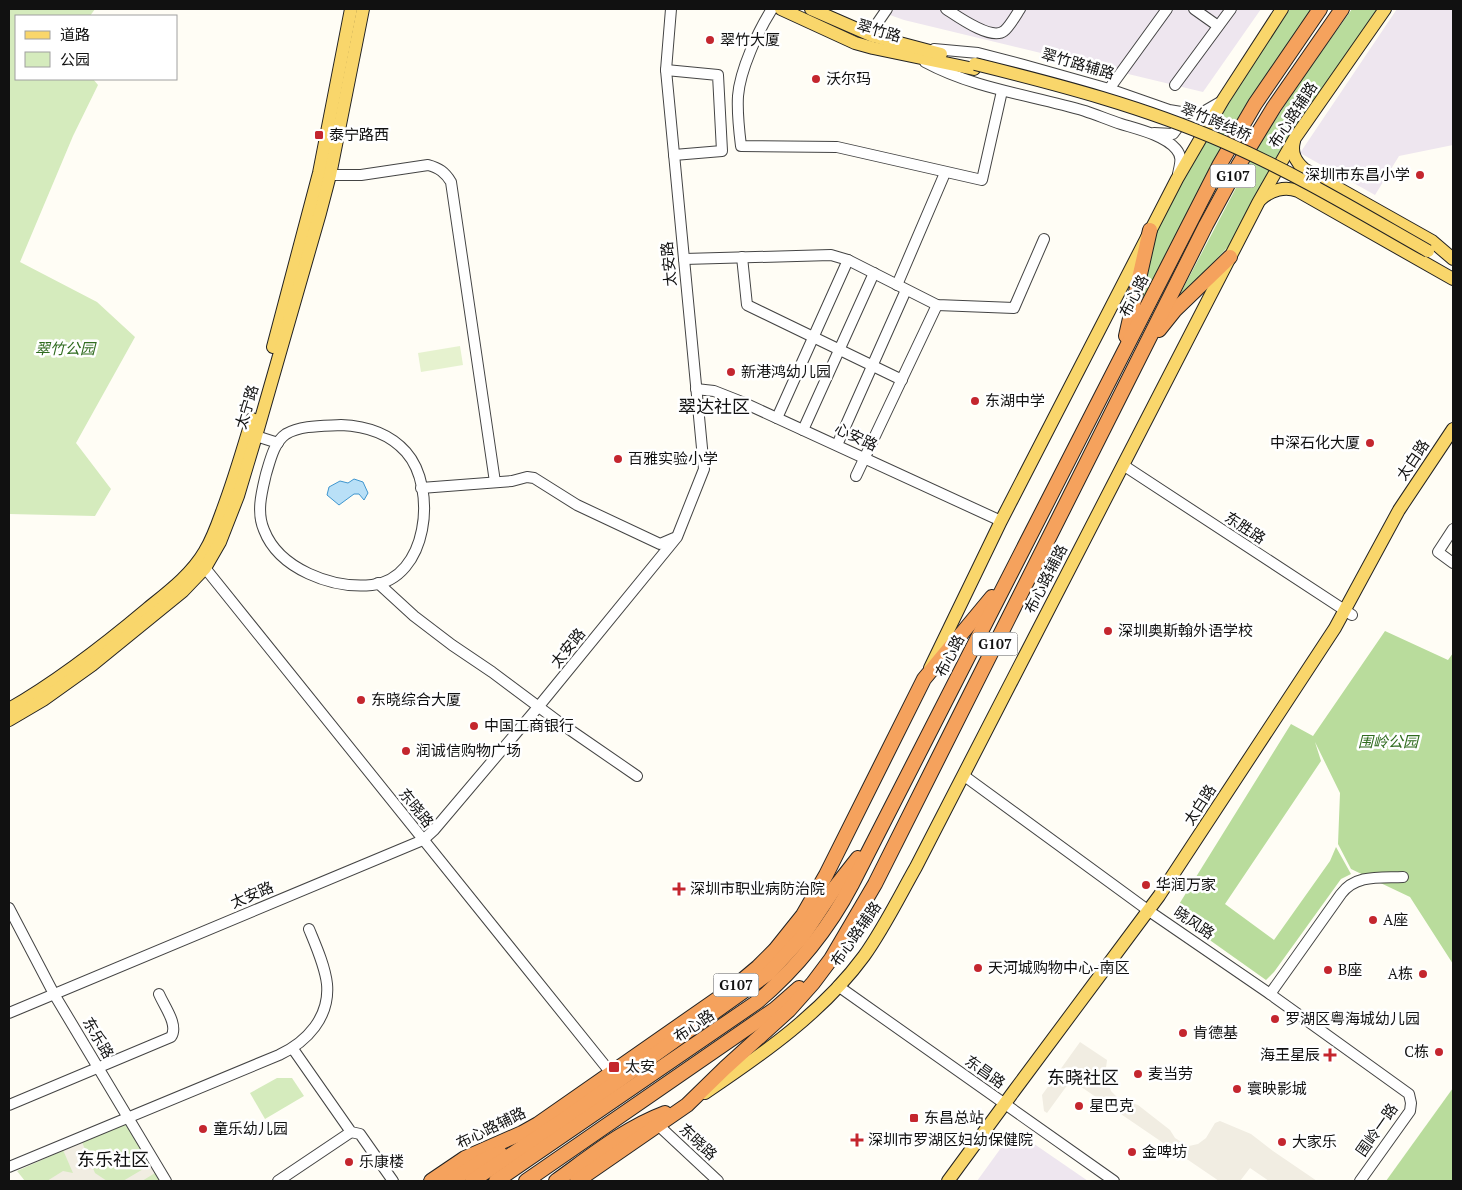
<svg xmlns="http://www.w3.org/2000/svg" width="1462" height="1190" font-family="'PT Serif','Noto Sans SC',serif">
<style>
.industrial{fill:#eee6ef}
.green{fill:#d5ebbd}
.forest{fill:#b9dc9c}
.pitch{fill:#e6f2cf}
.plaza{fill:#f1ede2}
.water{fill:#b9e0f7;stroke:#3f96cf}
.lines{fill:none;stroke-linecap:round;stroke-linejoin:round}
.minor-casing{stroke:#444;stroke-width:12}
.major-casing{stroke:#222;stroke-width:14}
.highway-casing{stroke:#222;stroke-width:16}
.minor{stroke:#fff;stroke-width:10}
.major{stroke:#f9d66b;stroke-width:12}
.highway{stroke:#f5a25d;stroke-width:14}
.major-bridge-casing{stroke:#222;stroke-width:14;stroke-linecap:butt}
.major-bridge{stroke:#f9d66b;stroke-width:12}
.poi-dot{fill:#c4262e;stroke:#fff;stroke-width:2}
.labels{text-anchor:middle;stroke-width:5;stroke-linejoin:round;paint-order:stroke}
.shield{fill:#fff;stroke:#585858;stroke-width:1}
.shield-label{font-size:14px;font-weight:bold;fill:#111}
.street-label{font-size:15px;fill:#111;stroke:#fff}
.poi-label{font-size:15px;fill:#111;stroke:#fff;text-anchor:start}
.park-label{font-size:15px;font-style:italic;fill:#2f6b1f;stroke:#fff}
.quarter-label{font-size:18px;fill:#111;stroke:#fff}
</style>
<rect width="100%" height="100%" fill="#fffdf5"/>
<g class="industrial">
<path d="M873 9H1261L1203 92 904 20Z"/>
<path d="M1397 9H1453V145L1399 156 1375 195 1300 153Z"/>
<path d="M1014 1130 1088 1181H977Z"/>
</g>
<g class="green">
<path d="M9 9H95L90 16H16V79H93L98 85 73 136 20 262 97 302 135 337 76 443 111 489 95 516 9 514Z"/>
<path d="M277 1078H292L304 1096 265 1119 250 1093Z"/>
<path d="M125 1123 160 1181H25L17 1171Z"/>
</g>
<g class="forest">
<path d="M1290 9H1313L1220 154 1135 314 1154 228 1218 115Z"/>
<path d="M1352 9H1379L1284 143 1229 246 1177 300 1258 146 1302 79Z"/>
<path d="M1385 631 1448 660 1453 653V964L1410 897 1351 869 1338 844 1340 793 1315 742 1321 761 1225 904 1274 940 1330 861 1336 847 1351 874 1341 879 1274 972 1266 980 1173 914 1291 724 1313 736Z"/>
<path d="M1453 1088V1181H1386Z"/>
</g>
<path class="pitch" d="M460 346 463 365 421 372 418 353Z"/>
<g class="plaza">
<path d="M1080 1042 1107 1060 1105 1075 1111 1091 1118 1098 1138 1105 1170 1130 1175 1138 1183 1143 1189 1146 1198 1144 1206 1138 1215 1123 1220 1121 1251 1134 1273 1151 1317 1181H1269L1250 1168 1240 1181H1219L1071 1080 1047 1113 1044 1111 1042 1095Z"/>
<path d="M82 1142 95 1173 107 1181H47L63 1171 73 1173 63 1150Z"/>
<path d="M150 1165 155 1173 142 1181H123Z"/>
</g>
<path class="water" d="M354 479 363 482 368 493 364 500 359 494H354L339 505 327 495 329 487 340 481 348 483Z"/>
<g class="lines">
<defs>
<g id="minor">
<path d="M772 9C758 31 740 70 738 96 737 112 739 130 741 146L837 147 982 180 1002 91"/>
<path d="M946 9C957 16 991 41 1004 31 1010 26 1016 15 1020 9"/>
<path d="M1194 9 1218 26"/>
<path d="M873 36 876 25 887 9"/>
<path d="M934 49 978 53 1024 65 1109 89 1169 110 1187 113 1203 112 1222 101"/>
<path d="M925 62C975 89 1031 95 1085 111 1097 115 1109 120 1121 124 1137 129 1164 135 1176 149 1183 157 1180 164 1178 174"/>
<path d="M666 70 718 75 722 151 674 155"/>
<path d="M1175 85 1231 9"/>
<path d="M1109 89 1167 9"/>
<path d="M1154 133 1173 134 1179 126 1178 118"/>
<path d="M330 175H361L428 165C439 168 445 172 451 182L495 482"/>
<path d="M742 257 747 305 902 380"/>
<path d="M684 259 831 255 848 260 937 305 1014 308 1044 239"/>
<path d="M897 285 945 173"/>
<path d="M696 389 714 391 742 402 1001 521"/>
<path d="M777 418 848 260"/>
<path d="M341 425C366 426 389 433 406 452 438 488 428 579 372 585 332 589 279 569 264 530 256 512 262 491 266 474 270 461 274 442 286 434 301 425 324 426 341 425Z"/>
<path d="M803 430 874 273"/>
<path d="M256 436 278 443"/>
<path d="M837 445 906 290"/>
<path d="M1123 465 1352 615"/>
<path d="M856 476 937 305"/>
<path d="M421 488 512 481 527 477 534 478 577 505 660 544 674 538"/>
<path d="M1453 529 1438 552 1453 563"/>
<path d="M201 563 611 1073"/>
<path d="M378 583 414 616 452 645 492 672 563 725 637 776"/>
<path d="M963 775 1149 911 1270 994 1409 1094 1411 1103 1410 1111 1360 1181"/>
<path d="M9 908 54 994 166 1181"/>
<path d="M838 986 1114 1181"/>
<path d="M1270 994 1341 894C1356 874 1380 878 1403 877"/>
<path d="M9 1013 423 840 434 830 539 706 677 537 704 469 666 70 671 9"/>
<path d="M293 1049 351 1132 360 1134 393 1181"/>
<path d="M9 1105 171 1037C179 1025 164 1006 159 994"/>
<path d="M658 1125 718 1181"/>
<path d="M9 1167 279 1055C307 1042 330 1017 327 984 325 966 316 946 309 929"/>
<path d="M278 1181 351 1132"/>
</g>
<g id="major">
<path d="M781 9 855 43 873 48 974 69"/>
<path d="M811 9 873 36 941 54"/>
<path d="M1294 141C1291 153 1295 161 1304 169L1432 241 1453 259"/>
<path d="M1261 199C1271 190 1285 186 1298 191L1453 279"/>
<path d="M273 347 319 173 351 9"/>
<path d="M930 668 1001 521 1177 179 1223 100 1282 9"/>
<path d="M9 709C58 681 103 646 147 609 168 592 191 575 205 551 213 538 218 523 223 509 234 480 243 449 252 419"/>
<path d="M9 720 43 700 92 665 183 591 205 568 220 542 238 496 256 436 320 213 330 175 363 9"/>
<path d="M705 1093C763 1054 823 1012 864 956 884 928 899 897 916 867L1258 203 1295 138 1385 9"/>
<path d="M948 1181 1014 1091 1159 896 1335 628 1399 510 1453 429"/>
</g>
<g id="highway">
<path d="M1159 330 1175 310 1230 257"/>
<path d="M1126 336 1150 230"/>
<path d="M431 1181 465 1158 522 1133 538 1124 733 988 758 967 775 950 803 915 826 875 924 679 992 597"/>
<path d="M451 1181 480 1162 500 1153"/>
<path d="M472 1181 569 1116 769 973 802 937 836 886 858 858"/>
<path d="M496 1181 757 1002C797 968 828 930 852 884L1220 164 1255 104 1320 9"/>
<path d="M526 1181 775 1009 799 988"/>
<path d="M556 1181C591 1156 625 1128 665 1113"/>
<path d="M577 1181 687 1105 725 1068 789 1010 813 983 831 959 875 884 1206 225 1238 166 1274 107 1342 9"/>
</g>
</defs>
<use href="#minor" class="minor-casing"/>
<use href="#major" class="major-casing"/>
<use href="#highway" class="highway-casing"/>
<use href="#minor" class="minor"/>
<use href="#major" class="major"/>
<use href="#highway" class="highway"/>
<defs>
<path id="major-bridge" d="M975 64C1060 85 1144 107 1224 142 1295 173 1361 213 1428 251"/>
</defs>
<use href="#major-bridge" class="major-bridge-casing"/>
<use href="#major-bridge" class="major-bridge"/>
</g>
<g class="poi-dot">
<circle cx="710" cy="40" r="5"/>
<circle cx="816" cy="79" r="5"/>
<rect x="314" y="130" width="10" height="10" rx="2.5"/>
<circle cx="1420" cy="175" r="5"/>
<circle cx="731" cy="372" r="5"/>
<circle cx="975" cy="401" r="5"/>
<circle cx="1370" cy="443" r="5"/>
<circle cx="618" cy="459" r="5"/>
<circle cx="1108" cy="631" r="5"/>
<circle cx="361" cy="700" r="5"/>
<circle cx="474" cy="726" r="5"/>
<circle cx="406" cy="751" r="5"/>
<circle cx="1146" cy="885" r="5"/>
<path d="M676.5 881.5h5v5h5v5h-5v5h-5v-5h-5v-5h5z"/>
<circle cx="1373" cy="920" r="5"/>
<circle cx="978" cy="968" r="5"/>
<circle cx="1328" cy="970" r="5"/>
<circle cx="1423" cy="974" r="5"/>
<circle cx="1275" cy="1019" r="5"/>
<circle cx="1183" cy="1033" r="5"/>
<circle cx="1439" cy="1052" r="5"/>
<path d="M1327.5 1047.5h5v5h5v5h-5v5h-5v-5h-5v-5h5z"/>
<rect x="608" y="1061" width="12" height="12" rx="2.5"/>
<circle cx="1138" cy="1074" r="5"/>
<circle cx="1237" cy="1089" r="5"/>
<circle cx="1079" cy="1106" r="5"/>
<rect x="909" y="1113" width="10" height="10" rx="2.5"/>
<circle cx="203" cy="1129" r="5"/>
<path d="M854.5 1132.5h5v5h5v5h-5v5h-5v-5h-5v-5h5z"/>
<circle cx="1282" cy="1142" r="5"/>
<circle cx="1132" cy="1152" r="5"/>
<circle cx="349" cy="1162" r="5"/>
</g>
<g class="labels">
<g class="shield">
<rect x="1210.5" y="164.5" width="45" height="23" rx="4"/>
<rect x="972.5" y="632.5" width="45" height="23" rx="4"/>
<rect x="713.5" y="973.5" width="45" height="23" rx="4"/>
</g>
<g class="shield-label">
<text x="1233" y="181">G107</text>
<text x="995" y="649">G107</text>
<text x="736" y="990">G107</text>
</g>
<g class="street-label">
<text transform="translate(879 31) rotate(16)" y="5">翠竹路</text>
<text transform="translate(1078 64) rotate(16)" y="5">翠竹路辅路</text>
<text transform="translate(1293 115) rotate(-57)" y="5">布心路辅路</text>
<text transform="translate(1216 122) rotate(23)" y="5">翠竹跨线桥</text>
<text transform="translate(669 264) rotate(-95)" y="5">太安路</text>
<text transform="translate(1134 296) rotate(-63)" y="5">布心路</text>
<text transform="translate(247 407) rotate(-73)" y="5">太宁路</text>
<text transform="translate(856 437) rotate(25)" y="5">心安路</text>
<text transform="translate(1413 460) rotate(-56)" y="5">太白路</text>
<text transform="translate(1245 528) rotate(33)" y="5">东胜路</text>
<text transform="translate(1046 579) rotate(-63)" y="5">布心路辅路</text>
<text transform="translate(568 648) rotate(-51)" y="5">太安路</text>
<text transform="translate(950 656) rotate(-63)" y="5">布心路</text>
<text transform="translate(1200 805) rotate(-57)" y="5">太白路</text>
<text transform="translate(416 808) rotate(51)" y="5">东晓路</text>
<text transform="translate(252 895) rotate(-23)" y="5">太安路</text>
<text transform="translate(1194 923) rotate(34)" y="5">晓风路</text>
<text transform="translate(856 934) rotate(-55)" y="5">布心路辅路</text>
<text transform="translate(694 1026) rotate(-34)" y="5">布心路</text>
<text transform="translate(98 1038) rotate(59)" y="5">东乐路</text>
<text transform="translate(985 1072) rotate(35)" y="5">东昌路</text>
<text transform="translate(491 1128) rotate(-26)" y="5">布心路辅路</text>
<text transform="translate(1377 1130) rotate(-55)" y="5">围岭一路</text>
<text transform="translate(698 1142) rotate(43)" y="5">东晓路</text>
</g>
<g class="poi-label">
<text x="720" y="45">翠竹大厦</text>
<text x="826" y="84">沃尔玛</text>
<text x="329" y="140">泰宁路西</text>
<text x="1410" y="180" text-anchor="end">深圳市东昌小学</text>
<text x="741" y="377">新港鸿幼儿园</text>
<text x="985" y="406">东湖中学</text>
<text x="1360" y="448" text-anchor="end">中深石化大厦</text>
<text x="628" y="464">百雅实验小学</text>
<text x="1118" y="636">深圳奥斯翰外语学校</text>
<text x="371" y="705">东晓综合大厦</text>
<text x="484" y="731">中国工商银行</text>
<text x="416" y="756">润诚信购物广场</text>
<text x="1156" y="890">华润万家</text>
<text x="690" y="894">深圳市职业病防治院</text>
<text x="1383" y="925">A座</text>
<text x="988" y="973">天河城购物中心-南区</text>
<text x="1338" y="975">B座</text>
<text x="1413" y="979" text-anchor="end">A栋</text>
<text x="1285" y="1024">罗湖区粤海城幼儿园</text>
<text x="1193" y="1038">肯德基</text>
<text x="1429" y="1057" text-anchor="end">C栋</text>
<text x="1320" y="1060" text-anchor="end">海王星辰</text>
<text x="625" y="1072">太安</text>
<text x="1148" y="1079">麦当劳</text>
<text x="1247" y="1094">寰映影城</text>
<text x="1089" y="1111">星巴克</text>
<text x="924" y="1123">东昌总站</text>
<text x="213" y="1134">童乐幼儿园</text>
<text x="868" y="1145">深圳市罗湖区妇幼保健院</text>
<text x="1292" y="1147">大家乐</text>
<text x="1142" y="1157">金啤坊</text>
<text x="359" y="1167">乐康楼</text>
</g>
<g class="park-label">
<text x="65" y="354">翠竹公园</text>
<text x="1388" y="747">围岭公园</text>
</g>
<g class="quarter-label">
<text x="714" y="413">翠达社区</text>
<text x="1083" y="1084">东晓社区</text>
<text x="113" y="1166">东乐社区</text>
</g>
</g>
<rect width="1462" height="1190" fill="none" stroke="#111111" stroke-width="20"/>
<rect x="15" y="15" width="162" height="65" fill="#ffffff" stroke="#a0a0a0"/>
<rect x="25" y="31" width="25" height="8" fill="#f9d66b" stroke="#a0a0a0"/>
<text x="60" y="40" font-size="15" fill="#111111">道路</text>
<rect x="25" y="52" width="25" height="15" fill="#d5ebbd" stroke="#a0a0a0"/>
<text x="60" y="65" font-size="15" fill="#111111">公园</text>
</svg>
